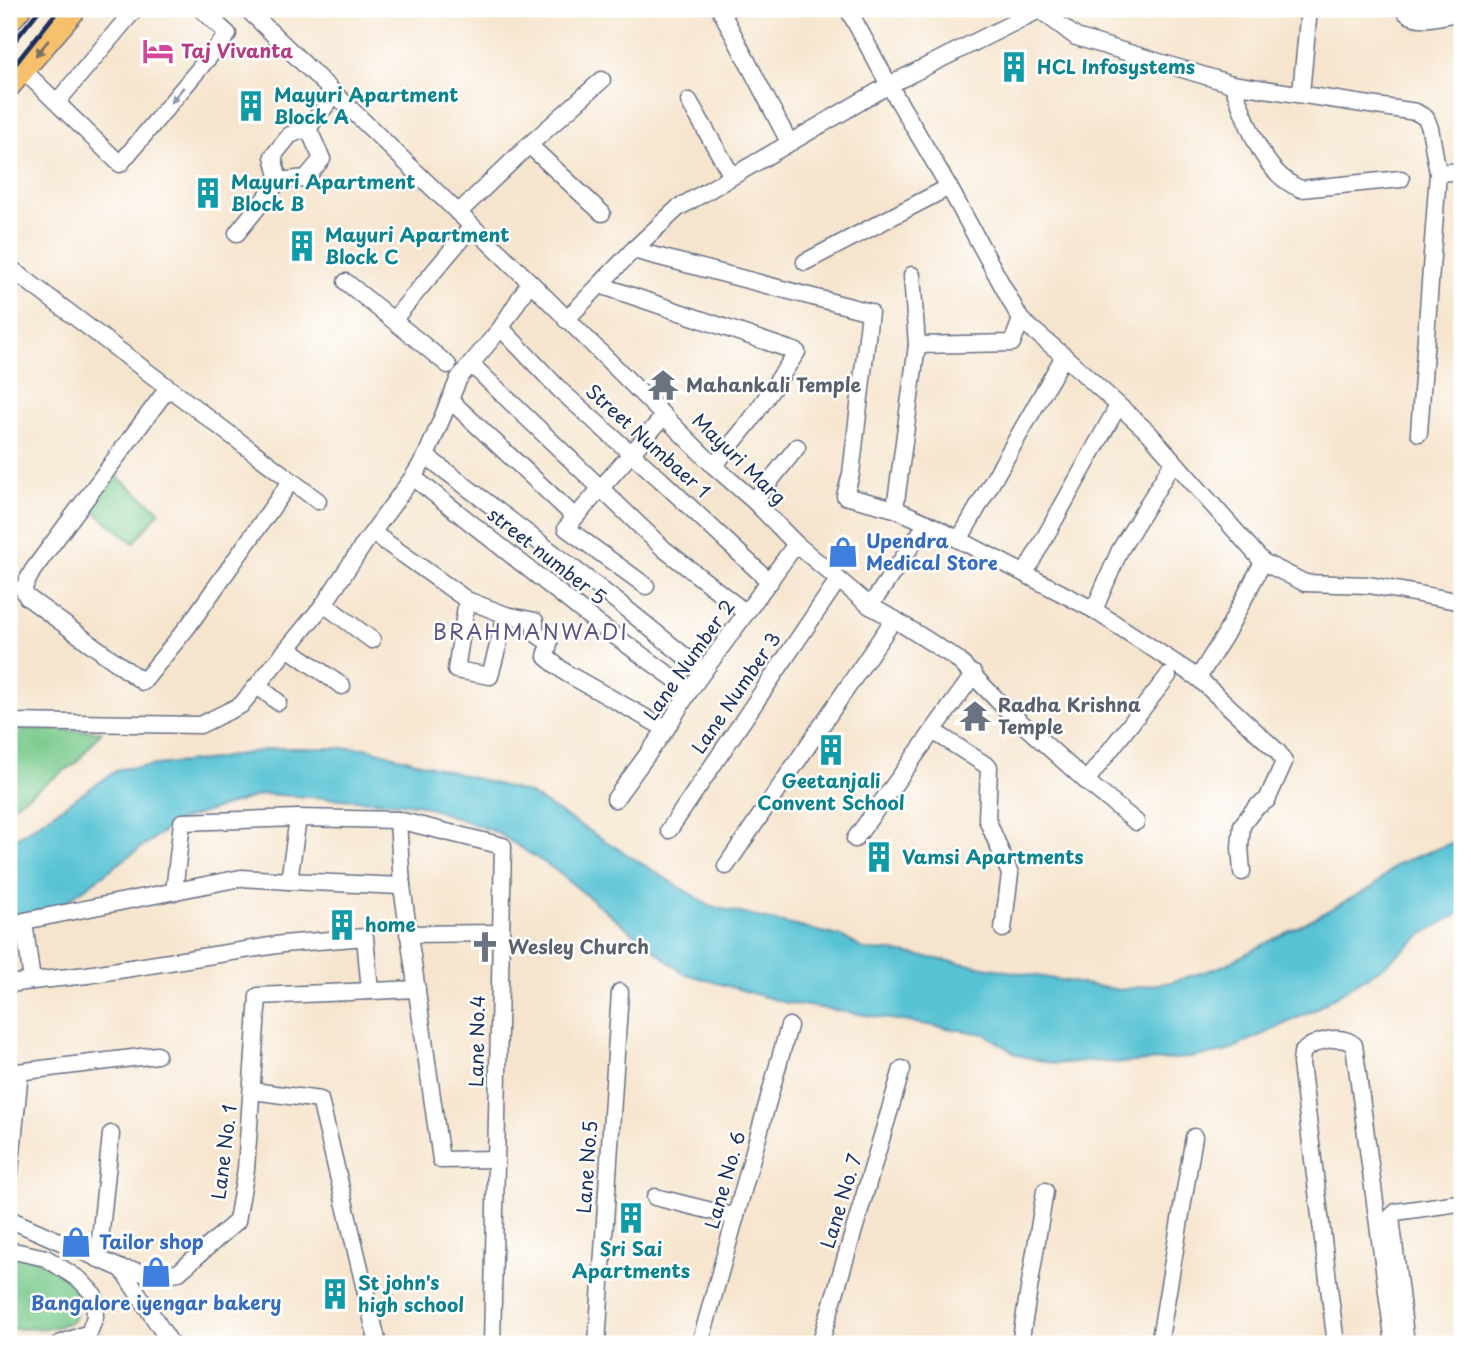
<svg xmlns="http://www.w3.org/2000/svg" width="1471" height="1353" font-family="'Playpen Sans',sans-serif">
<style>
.green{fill:#78c98b;stroke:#4a7c74;stroke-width:2}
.water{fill:#59c3d4;stroke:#3a7999;stroke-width:2}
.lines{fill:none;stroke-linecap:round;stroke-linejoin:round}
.minor-casing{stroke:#686f85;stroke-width:19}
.major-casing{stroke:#686f85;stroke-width:24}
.minor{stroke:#fff;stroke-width:16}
.major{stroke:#f7c06c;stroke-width:21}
.rail{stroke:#1b2f5e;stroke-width:4.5}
.oneway{fill:#7e7064}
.oneway2{fill:#8d97ae}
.labels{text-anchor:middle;stroke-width:5;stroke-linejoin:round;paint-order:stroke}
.hotel-label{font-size:19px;font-weight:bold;fill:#b23c85;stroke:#fff;text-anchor:start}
.culture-label{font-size:19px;font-weight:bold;fill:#0d838f;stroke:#fff;text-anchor:start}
.worship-label{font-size:19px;font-weight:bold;fill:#5b616d;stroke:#fff;text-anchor:start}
.street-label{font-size:19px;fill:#1b2f5e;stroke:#fff}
.shop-label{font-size:19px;font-weight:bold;fill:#366cbe;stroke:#fff;text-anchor:start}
.neighbourhood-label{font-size:21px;letter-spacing:2px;fill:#5c5584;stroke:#fff}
</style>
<rect width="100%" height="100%" fill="#fff"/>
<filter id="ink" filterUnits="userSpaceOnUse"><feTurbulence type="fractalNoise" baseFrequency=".0143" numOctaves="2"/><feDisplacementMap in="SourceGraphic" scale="14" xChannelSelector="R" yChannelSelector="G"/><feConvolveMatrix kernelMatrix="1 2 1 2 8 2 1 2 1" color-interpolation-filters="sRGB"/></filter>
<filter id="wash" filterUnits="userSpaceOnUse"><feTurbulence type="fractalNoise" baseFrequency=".00686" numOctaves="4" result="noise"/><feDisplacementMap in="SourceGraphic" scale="28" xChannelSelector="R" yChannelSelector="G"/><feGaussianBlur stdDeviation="1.57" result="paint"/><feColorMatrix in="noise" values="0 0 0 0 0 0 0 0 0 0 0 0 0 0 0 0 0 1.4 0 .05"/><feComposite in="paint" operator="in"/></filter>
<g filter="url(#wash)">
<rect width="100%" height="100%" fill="#f6e5ce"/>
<g class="green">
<path d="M114 474 160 511 134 543 88 507Z"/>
<path d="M9 729 102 731 76 763 9 808Z"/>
<path d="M9 1248 66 1271 79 1299 73 1321 53 1328 9 1329Z"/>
</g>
<path class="water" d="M276 748H366L528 793 710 906 843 937 865 950 890 951 1120 990 1171 982 1223 966 1373 887 1397 864 1462 839V912L1426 932 1382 967 1314 1010 1225 1052 1188 1058 1121 1063 1087 1061 1055 1064 1018 1055 985 1034 783 1002 683 973 554 869 496 832 418 804 263 794 178 821 39 921 9 923V843L119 769 214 759Z"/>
</g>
<g filter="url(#ink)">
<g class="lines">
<defs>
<g id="minor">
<path d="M247 9 530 282 714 466 754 501 796 544 870 606 894 619 957 659 1005 708 1086 781 1136 822"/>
<path d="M720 9 789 142"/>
<path d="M848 9 889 85 949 187 1021 320 1064 356 1149 433 1263 562 1225 635 1198 678"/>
<path d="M1039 9 1076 37 1232 84 1416 112 1426 118 1430 128 1438 173 1419 433"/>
<path d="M1403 9C1415 26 1444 15 1462 12"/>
<path d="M23 70 120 164 228 34 201 9"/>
<path d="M1232 84C1247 120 1261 174 1301 189L1401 179"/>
<path d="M1301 93 1309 9"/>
<path d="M689 101 732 176"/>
<path d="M57 102 135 9"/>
<path d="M529 145 602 213"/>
<path d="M1438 173 1462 171"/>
<path d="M279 181 273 156 290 135 308 128"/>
<path d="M458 213 529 145 602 80"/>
<path d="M237 233 279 181 306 178 322 159 308 128 335 94"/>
<path d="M633 250 870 312 851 474 845 496 895 509 927 523 1094 610 1198 678 1278 752 1284 762 1267 800 1255 808 1242 825 1240 847 1242 872"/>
<path d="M805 262 949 187"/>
<path d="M9 267 318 501"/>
<path d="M912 275 917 345"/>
<path d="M346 282 448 365"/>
<path d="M600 285 797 352 751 420 714 466"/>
<path d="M394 319 472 226"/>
<path d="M566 320 633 250 678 208 889 85 1039 10"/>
<path d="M501 328 561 391 661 480 770 582"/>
<path d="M471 364 664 549 746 613"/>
<path d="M168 388 33 570 23 589 27 597 143 682 189 625 291 481"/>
<path d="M451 401 575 517"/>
<path d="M426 456 619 603 703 671"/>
<path d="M413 477 597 623 690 690"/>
<path d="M754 501 797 447"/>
<path d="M895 509 917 345 1012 343 1021 320"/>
<path d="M373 533 467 600 506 615 490 676 456 670 467 600"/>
<path d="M959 540 1064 356"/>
<path d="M1263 562 1305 583 1369 585 1462 602"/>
<path d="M1025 573 1118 406"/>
<path d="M646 586 566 528 664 416"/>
<path d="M324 604 372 640"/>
<path d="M870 606 927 523"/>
<path d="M1094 610 1120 550 1174 461"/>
<path d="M506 615 535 621V633L549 643 546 657 566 673 666 729"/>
<path d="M289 649 342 686"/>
<path d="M258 686 278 702"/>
<path d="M9 722 200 725 241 705 324 604 366 541 413 477 426 456 459 378 501 328 530 282"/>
<path d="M933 731 989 767 987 819 1010 874 1003 929"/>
<path d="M1086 781 1168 676"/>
<path d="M615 799 666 729 690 690 796 544"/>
<path d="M298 818 289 881 241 878 24 921 32 981 87 975 283 944 365 937 370 991"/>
<path d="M398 820 402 886 441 1160 495 1159"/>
<path d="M669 830 838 580"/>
<path d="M855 839 974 674"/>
<path d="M726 866 894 619"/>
<path d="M289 881 402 886"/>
<path d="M174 892 182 822 298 818 398 820 503 846 492 1344"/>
<path d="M408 934 501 933"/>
<path d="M9 984 32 981"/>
<path d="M9 1073 157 1055"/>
<path d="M253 1091 320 1100 378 1344"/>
<path d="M9 1182 20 1072"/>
<path d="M655 1197 736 1217"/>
<path d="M9 1219 122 1269 171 1344"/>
<path d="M9 1250 46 1258 80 1280 94 1295 95 1317 89 1333 59 1344"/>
<path d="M98 1259 111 1134"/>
<path d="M122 1269 161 1275 179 1272 237 1221 246 1169 258 996 417 989"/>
<path d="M597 1344 620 992"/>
<path d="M700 1344 789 1026"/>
<path d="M820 1344 902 1069"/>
<path d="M1020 1344 1045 1191"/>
<path d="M1159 1344 1194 1137"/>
<path d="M1336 1344 1301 1063 1302 1053C1312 1041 1341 1033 1354 1045L1394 1344"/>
<path d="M1406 1344 1391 1217 1396 1212 1458 1203 1462 1205"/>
</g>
<g id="major">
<path d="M9 22 20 9"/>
<path d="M9 87 76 9"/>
</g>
</defs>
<use href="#minor" class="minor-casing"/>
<use href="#major" class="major-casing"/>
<use href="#minor" class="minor"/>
<use href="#major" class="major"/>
<g class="rail">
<path d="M9 48 40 9"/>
<path d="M9 72 59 9"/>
</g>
</g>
<defs><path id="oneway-solid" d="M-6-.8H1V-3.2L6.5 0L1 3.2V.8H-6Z" transform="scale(1.75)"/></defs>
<use class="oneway" href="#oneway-solid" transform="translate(42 48) rotate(130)"/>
<use class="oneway2" href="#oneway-solid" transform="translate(177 95) rotate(130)"/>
</g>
<defs>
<symbol id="hotel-bare" viewBox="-9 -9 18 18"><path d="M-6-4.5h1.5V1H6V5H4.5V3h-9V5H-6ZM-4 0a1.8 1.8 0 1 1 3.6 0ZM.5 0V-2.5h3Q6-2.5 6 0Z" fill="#d1479c" stroke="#fff" stroke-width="2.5" paint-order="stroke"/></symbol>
<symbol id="building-bare" viewBox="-9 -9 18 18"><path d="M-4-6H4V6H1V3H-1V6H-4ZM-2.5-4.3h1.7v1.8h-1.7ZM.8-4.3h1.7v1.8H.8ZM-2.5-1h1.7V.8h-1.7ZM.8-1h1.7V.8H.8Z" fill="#0f9aa8" stroke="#fff" stroke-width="2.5" paint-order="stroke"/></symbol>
<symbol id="temple-bare" viewBox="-9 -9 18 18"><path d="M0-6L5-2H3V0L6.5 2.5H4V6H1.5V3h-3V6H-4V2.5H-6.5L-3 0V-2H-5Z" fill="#6b7280" stroke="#fff" stroke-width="2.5" paint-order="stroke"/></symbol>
<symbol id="shop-bare" viewBox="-9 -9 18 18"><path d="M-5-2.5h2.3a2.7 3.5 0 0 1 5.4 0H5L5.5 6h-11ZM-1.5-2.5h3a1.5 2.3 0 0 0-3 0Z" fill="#3f7fe0" stroke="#fff" stroke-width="2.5" paint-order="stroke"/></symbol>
<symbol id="church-bare" viewBox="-9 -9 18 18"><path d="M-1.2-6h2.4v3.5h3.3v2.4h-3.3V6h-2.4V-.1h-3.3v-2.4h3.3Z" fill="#6b7280" stroke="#fff" stroke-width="2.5" paint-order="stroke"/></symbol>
</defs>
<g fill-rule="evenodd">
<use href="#hotel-bare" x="136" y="29" width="44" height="44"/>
<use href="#building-bare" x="992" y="45" width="44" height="44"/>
<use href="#building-bare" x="229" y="84" width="44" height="44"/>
<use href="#building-bare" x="186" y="171" width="44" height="44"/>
<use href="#building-bare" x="280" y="224" width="44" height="44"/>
<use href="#temple-bare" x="641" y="363" width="44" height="44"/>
<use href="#shop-bare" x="821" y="530" width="44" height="44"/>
<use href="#temple-bare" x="953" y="694" width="44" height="44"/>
<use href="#building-bare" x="809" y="728" width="44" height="44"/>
<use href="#building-bare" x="857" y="835" width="44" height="44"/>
<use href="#building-bare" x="320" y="903" width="44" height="44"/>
<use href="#church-bare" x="463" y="925" width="44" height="44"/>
<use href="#building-bare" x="609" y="1196" width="44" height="44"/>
<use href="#shop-bare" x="54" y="1220" width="44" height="44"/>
<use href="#shop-bare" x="134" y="1250" width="44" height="44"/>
<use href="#building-bare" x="313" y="1272" width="44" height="44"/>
</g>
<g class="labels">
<g class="hotel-label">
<text x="181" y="58">Taj Vivanta</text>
</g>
<g class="culture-label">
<text x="1037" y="74">HCL Infosystems</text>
<text x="274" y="102">Mayuri Apartment<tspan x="274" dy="22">Block A</tspan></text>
<text x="231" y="189">Mayuri Apartment<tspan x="231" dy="22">Block B</tspan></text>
<text x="325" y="242">Mayuri Apartment<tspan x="325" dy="22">Block C</tspan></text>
<text x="831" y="788" text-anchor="middle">Geetanjali<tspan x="831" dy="22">Convent School</tspan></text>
<text x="902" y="864">Vamsi Apartments</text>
<text x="365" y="932">home</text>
<text x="631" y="1256" text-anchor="middle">Sri Sai<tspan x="631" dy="22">Apartments</tspan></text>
<text x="358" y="1290">St john's<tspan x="358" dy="22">high school</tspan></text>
</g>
<g class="worship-label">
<text x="686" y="392">Mahankali Temple</text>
<text x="998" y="712">Radha Krishna<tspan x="998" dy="22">Temple</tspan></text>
<text x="508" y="954">Wesley Church</text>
</g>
<g class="street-label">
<text transform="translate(648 441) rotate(42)" y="7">Street Numbaer 1</text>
<text transform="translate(739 459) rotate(44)" y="7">Mayuri Marg</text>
<text transform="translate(547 556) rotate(38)" y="7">street number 5</text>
<text transform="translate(689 660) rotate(-55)" y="7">Lane Number 2</text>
<text transform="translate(736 693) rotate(-56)" y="7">Lane Number 3</text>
<text transform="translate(477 1041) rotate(-89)" y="7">Lane No.4</text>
<text transform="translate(224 1152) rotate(-83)" y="7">Lane No. 1</text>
<text transform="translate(587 1167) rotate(-86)" y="7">Lane No.5</text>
<text transform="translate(725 1180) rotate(-74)" y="7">Lane No. 6</text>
<text transform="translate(841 1201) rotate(-73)" y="7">Lane No. 7</text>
</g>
<g class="shop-label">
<text x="866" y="548">Upendra<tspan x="866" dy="22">Medical Store</tspan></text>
<text x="99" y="1249">Tailor shop</text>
<text x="156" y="1310" text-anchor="middle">Bangalore iyengar bakery</text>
</g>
<g class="neighbourhood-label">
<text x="531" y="640">BRAHMANWADI</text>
</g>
</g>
<rect width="1471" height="1353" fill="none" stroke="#fff" stroke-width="35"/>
</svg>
